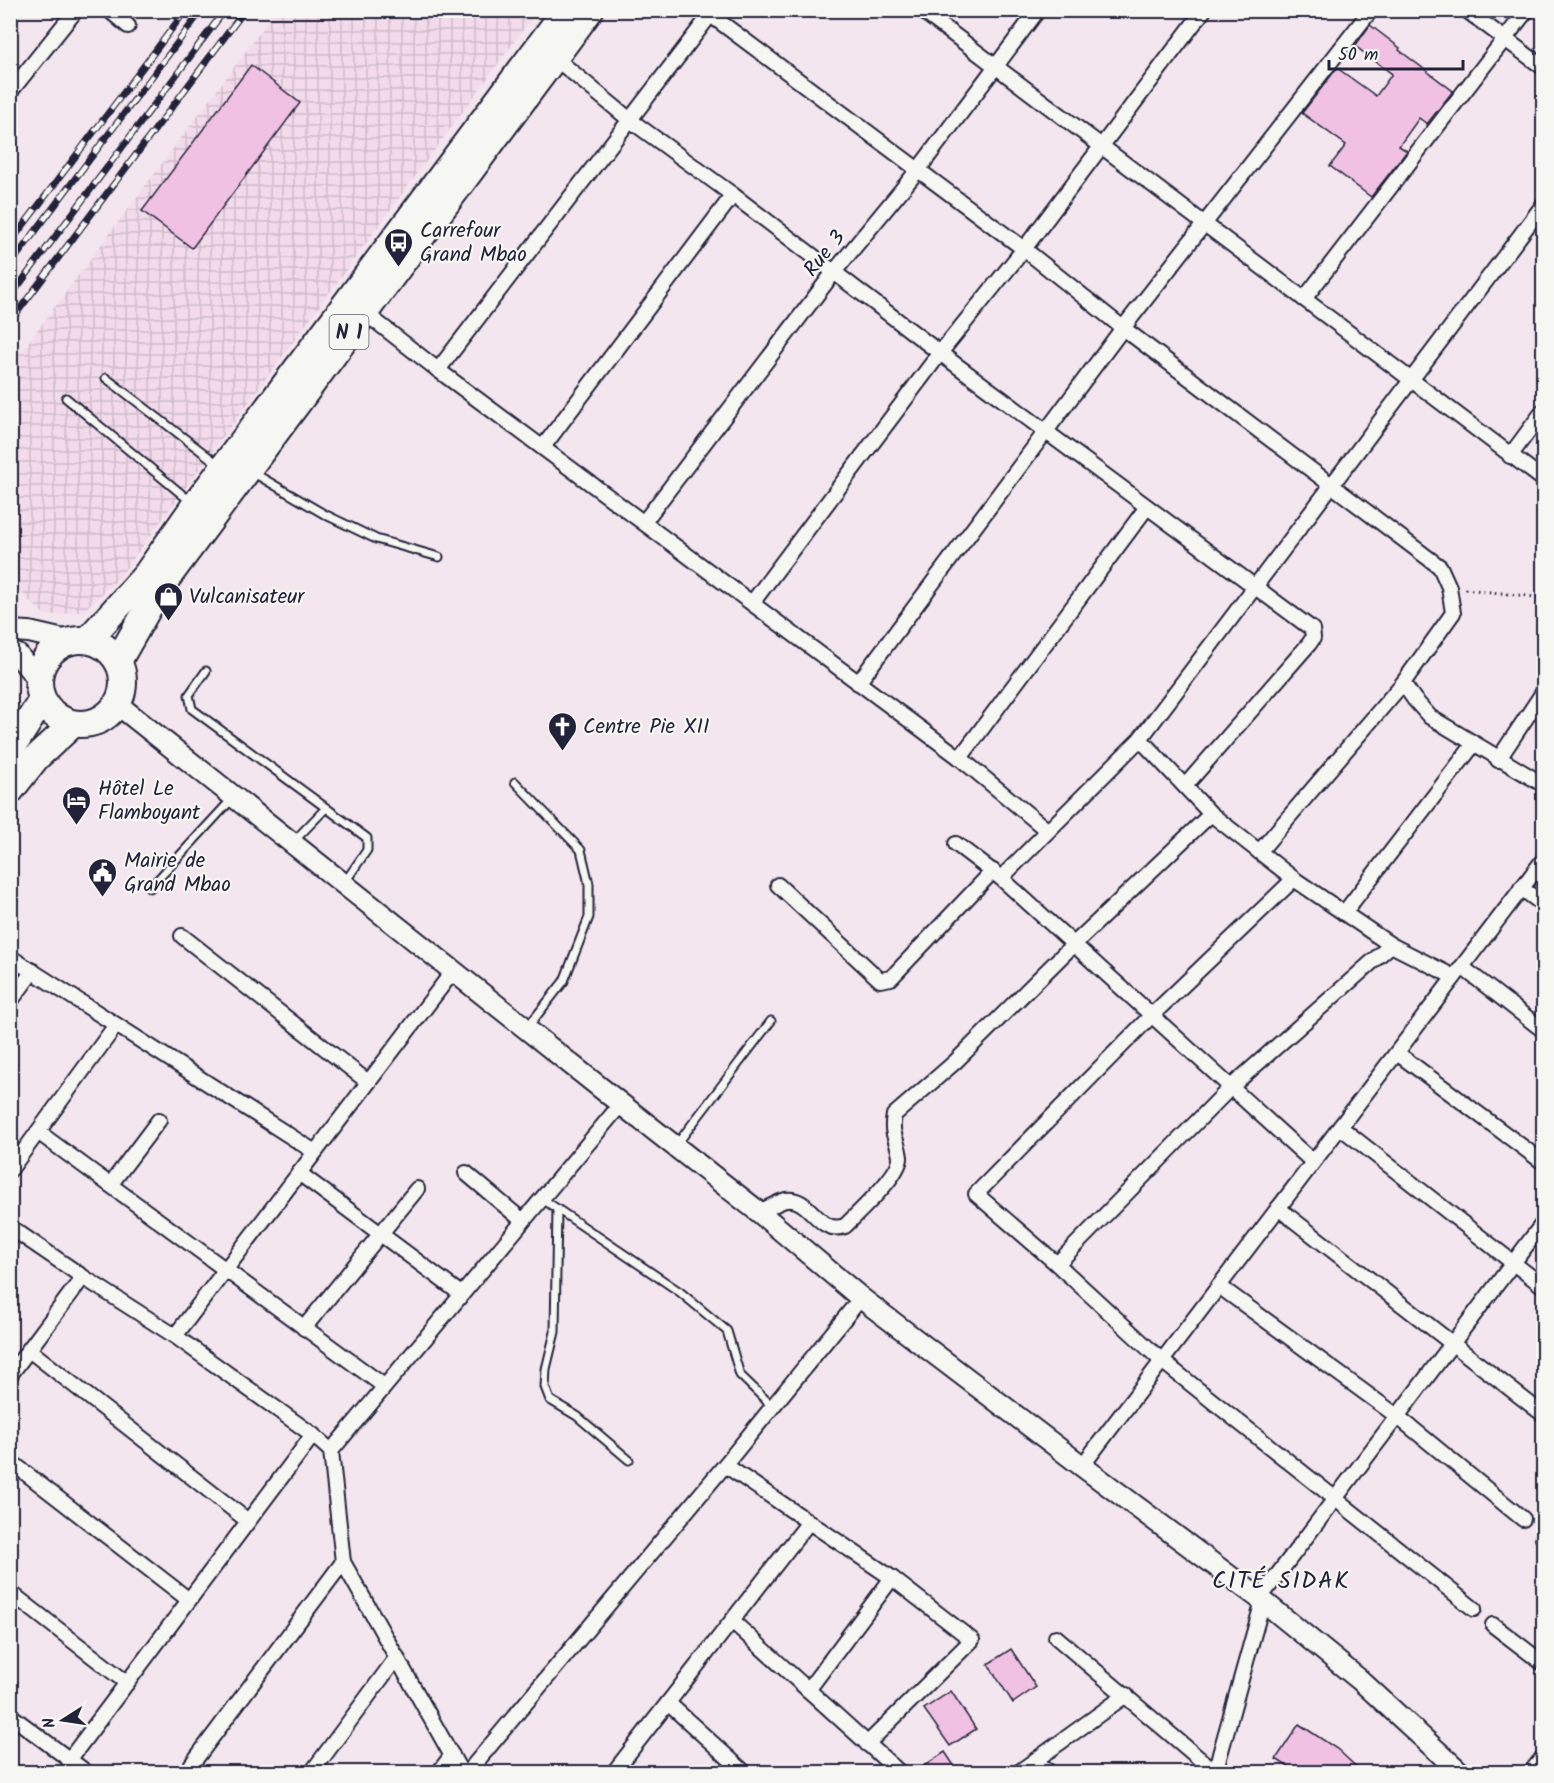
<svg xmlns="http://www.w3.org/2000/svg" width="1554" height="1783" font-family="Kalam,sans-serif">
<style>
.industrial{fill:url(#industrial-grid)}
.building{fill:#f1c1e4;stroke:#22223b;stroke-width:1.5}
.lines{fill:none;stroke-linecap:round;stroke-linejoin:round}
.lane-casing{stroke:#22223b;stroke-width:11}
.street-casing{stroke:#22223b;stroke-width:18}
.secondary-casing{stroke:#22223b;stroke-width:24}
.highway-casing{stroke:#22223b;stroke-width:30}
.path{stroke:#22223b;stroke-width:3;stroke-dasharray:1.5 4.5;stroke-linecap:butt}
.lane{stroke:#f6f6f2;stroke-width:7}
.street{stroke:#f6f6f2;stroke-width:14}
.secondary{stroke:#f6f6f2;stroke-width:20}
.highway{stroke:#f6f6f2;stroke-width:26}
.rail-casing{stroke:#22223b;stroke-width:7}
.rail{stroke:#f6f6f2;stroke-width:4.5;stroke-dasharray:14;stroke-linecap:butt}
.labels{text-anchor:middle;stroke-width:4.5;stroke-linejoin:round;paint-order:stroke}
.shield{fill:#f6f6f2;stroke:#626272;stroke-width:1.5}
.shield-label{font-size:20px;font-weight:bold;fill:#22223b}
.poi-label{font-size:21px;fill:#22223b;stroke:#f6f6f2;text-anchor:start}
.street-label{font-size:21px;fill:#22223b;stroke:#f6f6f2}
.quarter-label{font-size:24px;letter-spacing:1.5px;fill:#22223b;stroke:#f6f6f2}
</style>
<defs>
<pattern id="industrial-grid" width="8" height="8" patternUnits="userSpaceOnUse" patternTransform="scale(1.5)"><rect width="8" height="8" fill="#f3dbeb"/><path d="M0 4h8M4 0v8" fill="none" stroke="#d0bcca"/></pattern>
</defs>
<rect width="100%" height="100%" fill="#f4e6ee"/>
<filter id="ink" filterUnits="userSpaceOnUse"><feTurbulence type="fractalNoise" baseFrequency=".0167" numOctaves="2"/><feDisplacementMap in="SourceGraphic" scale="12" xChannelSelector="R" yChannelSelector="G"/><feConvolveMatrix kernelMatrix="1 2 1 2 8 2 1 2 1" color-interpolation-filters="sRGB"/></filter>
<g filter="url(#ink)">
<path class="industrial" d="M276 11H537L119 578 83 611 46 616 11 583 10 367Z"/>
<g class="building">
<path d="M1370 25 1400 48 1399 50 1453 91 1427 124 1419 118 1399 146 1407 151 1371 197 1330 166 1346 145 1302 113 1337 68 1376 96 1392 74 1355 46Z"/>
<path d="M251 65 300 103 192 248 142 211Z"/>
<path d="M1011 1649 1036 1687 1013 1703 988 1664Z"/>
<path d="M951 1691 976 1729 950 1746 924 1709Z"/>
<path d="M1299 1724 1337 1749 1363 1773H1298L1276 1759Z"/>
<path d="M945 1752 959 1773H913Z"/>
</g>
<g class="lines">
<defs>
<g id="lane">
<path d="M106 378 218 464"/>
<path d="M66 398 190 501"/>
<path d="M252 472 324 514 376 539 439 557"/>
<path d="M206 671 189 695 192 709 367 838V850L345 882"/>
<path d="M515 782 581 850 589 884V917L564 981 527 1028"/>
<path d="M294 841 326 808"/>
<path d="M150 888 232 799"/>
<path d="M677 1144 771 1021"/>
<path d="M541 1198 680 1292 727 1331 740 1375 773 1407"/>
<path d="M557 1209 555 1332 546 1369 545 1387 550 1400 577 1416 629 1460"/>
</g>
<g id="street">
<path d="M109 10 128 26"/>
<path d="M704 10 1024 249 1123 328 1440 567 1449 587 1453 613 1403 683 1414 699 1430 717 1544 785"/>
<path d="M921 10 1544 480"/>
<path d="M1466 10 1544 68"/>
<path d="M555 58 630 120 733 195 940 353 1312 629 1313 638 1309 644 1185 786"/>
<path d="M10 92 76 10"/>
<path d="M1304 299 1527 10"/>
<path d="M364 312 438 370 714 10"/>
<path d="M438 370 960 758 1048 831"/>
<path d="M543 447 733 195"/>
<path d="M1510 456 1544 410"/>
<path d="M644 522 834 272 918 170 1038 10"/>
<path d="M752 603 940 353 1024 249 1204 10"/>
<path d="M858 683 1123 328 1371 10"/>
<path d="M1140 739 1211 814 1294 879 1391 945 1454 977"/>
<path d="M960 758 1147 507"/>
<path d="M1498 760 1544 691"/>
<path d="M956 844 1001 878 1313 1162"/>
<path d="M1259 852 1403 683"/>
<path d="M1001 878 1140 739 1544 204"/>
<path d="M1294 879 1152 1015 976 1194 1057 1264 1162 1361 1474 1609"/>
<path d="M778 885 880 980 891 978 993 871"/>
<path d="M1521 888 1544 905"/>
<path d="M1344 913 1474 744"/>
<path d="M182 936 368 1082"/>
<path d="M10 957 315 1152"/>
<path d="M1462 967 1544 1031"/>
<path d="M10 1002 33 971"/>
<path d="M1397 1053 1544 1163"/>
<path d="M1340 1127 1544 1287"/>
<path d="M38 1132 384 1386"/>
<path d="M10 1170 116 1025"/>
<path d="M299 1173 461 1294"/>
<path d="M466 1173 523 1221"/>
<path d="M110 1185 159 1120"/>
<path d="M1278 1208 1544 1415"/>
<path d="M759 1212C768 1208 778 1202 786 1200 811 1196 818 1236 845 1226 858 1213 901 1174 900 1157 898 1139 890 1136 894 1115L955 1062 1074 944 1211 814"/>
<path d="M10 1227 83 1277 175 1336 313 1435 331 1451 343 1562 461 1772"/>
<path d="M1057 1264 1231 1087 1391 945"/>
<path d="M1219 1286 1397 1416 1523 1519"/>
<path d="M304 1328 417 1189"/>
<path d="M175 1336 454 970"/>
<path d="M29 1350 248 1521"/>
<path d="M10 1375 83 1277"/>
<path d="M331 1451 621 1104"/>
<path d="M10 1461 189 1600"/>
<path d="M1082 1466 1544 859"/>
<path d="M809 1522 892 1578 972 1640 867 1744"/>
<path d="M1543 1538H1544"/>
<path d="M10 1592 127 1683"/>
<path d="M1260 1598 1544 1222"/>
<path d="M732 1621 899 1772"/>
<path d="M1493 1625 1544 1664"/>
<path d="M1056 1637 1215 1772"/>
<path d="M808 1690 892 1578"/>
<path d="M668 1703 744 1772"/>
<path d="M10 1715 86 1772"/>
<path d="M69 1760 313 1435"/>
<path d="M1035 1761 1049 1772"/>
<path d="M186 1772 343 1562"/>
<path d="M312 1772 397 1657"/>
<path d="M439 1772 452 1755"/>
<path d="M468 1772 725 1465 861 1298"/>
<path d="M614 1772 809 1522 725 1465"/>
<path d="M1019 1772 1126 1695"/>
<path d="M1215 1772 1263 1601"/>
<path d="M1531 1772 1544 1756"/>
</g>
<g id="secondary">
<path d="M10 631 29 632 68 641"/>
<path d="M10 651 18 655 38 680"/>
<path d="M117 704 621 1104 759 1212 861 1298 1082 1466 1263 1601 1360 1680 1460 1772"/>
</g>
<g id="highway">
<circle cx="81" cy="682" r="42"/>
<path d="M88 640 146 575 195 505 566 10"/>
<path d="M118 661 159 589 590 10"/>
<path d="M10 751 42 700"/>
<path d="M10 791 36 758 73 724"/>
</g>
</defs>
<use href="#lane" class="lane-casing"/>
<use href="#street" class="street-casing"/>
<use href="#secondary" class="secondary-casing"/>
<use href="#highway" class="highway-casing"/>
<path class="path" d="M1465 589 1544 598"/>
<use href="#lane" class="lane"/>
<use href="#street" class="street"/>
<use href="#secondary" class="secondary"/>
<use href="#highway" class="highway"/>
<defs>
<g id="rail">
<path d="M10 243 186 10"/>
<path d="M10 265 202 10"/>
<path d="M10 297 225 10"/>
<path d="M10 322 245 10"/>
</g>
</defs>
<use href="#rail" class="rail-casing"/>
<use href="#rail" class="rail"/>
</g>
</g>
<defs>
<symbol id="bus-pin" viewBox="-11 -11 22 30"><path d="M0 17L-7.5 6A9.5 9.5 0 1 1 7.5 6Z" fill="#22223b" stroke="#f6f6f2"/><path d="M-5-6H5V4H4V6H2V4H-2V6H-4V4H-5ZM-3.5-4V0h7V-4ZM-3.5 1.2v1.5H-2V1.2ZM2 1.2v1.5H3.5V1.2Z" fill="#fff"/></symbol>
<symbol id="shop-pin" viewBox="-11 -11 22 30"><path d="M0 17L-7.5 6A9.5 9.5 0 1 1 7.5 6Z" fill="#22223b" stroke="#f6f6f2"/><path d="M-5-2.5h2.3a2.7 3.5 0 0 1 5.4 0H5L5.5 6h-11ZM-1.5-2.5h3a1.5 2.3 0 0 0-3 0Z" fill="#fff"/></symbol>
<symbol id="church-pin" viewBox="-11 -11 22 30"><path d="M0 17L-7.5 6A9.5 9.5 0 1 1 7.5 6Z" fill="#22223b" stroke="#f6f6f2"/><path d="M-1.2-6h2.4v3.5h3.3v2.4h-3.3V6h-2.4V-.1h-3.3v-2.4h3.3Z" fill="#fff"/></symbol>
<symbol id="hotel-pin" viewBox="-11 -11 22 30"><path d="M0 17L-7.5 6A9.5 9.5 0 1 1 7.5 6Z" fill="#22223b" stroke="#f6f6f2"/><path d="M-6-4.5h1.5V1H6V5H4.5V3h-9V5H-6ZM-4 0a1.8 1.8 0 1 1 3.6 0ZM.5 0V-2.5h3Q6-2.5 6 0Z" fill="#fff"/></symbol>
<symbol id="civic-pin" viewBox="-11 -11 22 30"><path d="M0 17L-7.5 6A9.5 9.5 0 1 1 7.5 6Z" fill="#22223b" stroke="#f6f6f2"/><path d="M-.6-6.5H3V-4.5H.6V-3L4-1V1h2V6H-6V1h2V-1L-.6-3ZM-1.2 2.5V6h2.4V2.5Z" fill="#fff"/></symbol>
</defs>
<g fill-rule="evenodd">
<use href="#bus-pin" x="382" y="226" width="33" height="45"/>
<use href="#shop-pin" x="152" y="580" width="33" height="45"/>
<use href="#church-pin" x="546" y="710" width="33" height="45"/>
<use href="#hotel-pin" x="60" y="784" width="33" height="45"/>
<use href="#civic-pin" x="86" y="856" width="33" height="45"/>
</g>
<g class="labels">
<rect class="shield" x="329.5" y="315" width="39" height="34" rx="4.5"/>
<g class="shield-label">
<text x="349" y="339">N 1</text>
</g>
<g class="poi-label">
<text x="420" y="237">Carrefour<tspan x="420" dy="24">Grand Mbao</tspan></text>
<text x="189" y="603">Vulcanisateur</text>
<text x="583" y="733">Centre Pie XII</text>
<text x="98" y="795">Hôtel Le<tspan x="98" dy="24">Flamboyant</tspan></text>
<text x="124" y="867">Mairie de<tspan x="124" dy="24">Grand Mbao</tspan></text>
</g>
<g class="street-label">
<text transform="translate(824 253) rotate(-51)" y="7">Rue 3</text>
</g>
<g class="quarter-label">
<text x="1281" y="1588">CITÉ SIDAK</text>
</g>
</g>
<rect width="1554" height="1783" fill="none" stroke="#f6f6f2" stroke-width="36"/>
<rect x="18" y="18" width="1518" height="1747" fill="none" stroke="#22223b" stroke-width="2" filter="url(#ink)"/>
<g transform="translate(63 1720) rotate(258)" stroke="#f6f6f2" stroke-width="4.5" paint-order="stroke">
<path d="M0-4.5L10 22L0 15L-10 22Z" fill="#22223b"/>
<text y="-9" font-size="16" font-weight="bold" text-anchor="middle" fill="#22223b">N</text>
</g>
<path d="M1329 60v9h134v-9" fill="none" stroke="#22223b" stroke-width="3"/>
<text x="1338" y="60" font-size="18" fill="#22223b" stroke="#f6f6f2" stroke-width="4.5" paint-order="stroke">50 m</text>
</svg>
